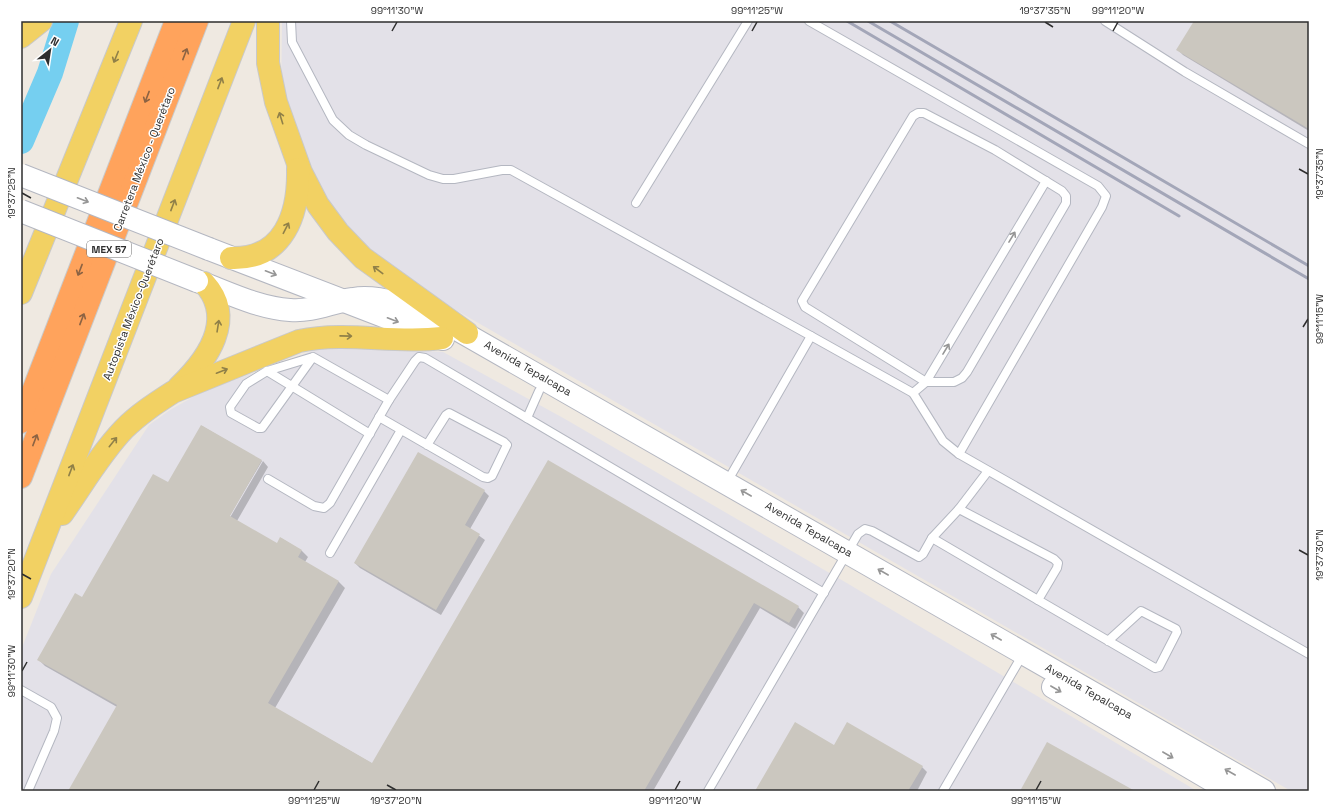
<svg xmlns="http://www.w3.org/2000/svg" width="1330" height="812" font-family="'Space Grotesk',sans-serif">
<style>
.industrial{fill:#e3e1e8}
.shadow{fill:#0003}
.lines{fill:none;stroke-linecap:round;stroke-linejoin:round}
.river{stroke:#75cff0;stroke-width:26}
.building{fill:#cbc7bf}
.lane-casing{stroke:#b4b7c1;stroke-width:10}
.secondary-casing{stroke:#b4b7c1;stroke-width:24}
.primary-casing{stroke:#c9c9c9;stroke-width:24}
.highway-casing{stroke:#c9c9c9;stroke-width:24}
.lane{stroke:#fff;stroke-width:8}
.secondary{stroke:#fff;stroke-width:22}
.primary{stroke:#f2d163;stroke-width:22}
.highway{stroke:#ffa35c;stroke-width:22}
.rail{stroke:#a3a6b8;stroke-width:3}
.secondary-bridge-casing{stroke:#b4b7c1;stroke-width:24;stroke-linecap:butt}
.secondary-bridge{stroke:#fff;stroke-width:22}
.oneway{stroke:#8c6343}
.oneway2{stroke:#908048}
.oneway3{stroke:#969696}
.ticks{fill:none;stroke:#2e2e2e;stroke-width:1.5}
.labels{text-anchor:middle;stroke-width:3;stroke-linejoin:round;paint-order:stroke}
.shield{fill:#fff;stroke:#6d6d6d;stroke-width:1}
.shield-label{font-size:10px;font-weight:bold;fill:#2e2e2e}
.street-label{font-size:11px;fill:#2e2e2e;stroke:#fff}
.neatline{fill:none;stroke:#2e2e2e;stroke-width:1.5}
.ticks-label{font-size:10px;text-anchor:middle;fill:#2e2e2e}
</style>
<rect width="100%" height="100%" fill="#efe9e1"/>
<g class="industrial">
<path d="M282 21H1309V791H1291L416 287 363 246 334 217 281 103Z"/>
<path d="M325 346H351L443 352 565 419 845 582 1197 791H21V650L51 574 149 425 170 410 200 393Z"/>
</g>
<g class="shadow">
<path d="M1195 21H1309V131L1183 55 1178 50Z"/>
<path d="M202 426 262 461 227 520 228 521 263 461 268 467 237 521 277 545 281 538 302 551 308 557 305 562 339 582 345 588 275 708 373 764 549 462 798 607 804 613 795 629 760 608 653 791H69L117 707 45 666 39 660 168 484Z"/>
<path d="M484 491 489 496 470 529 485 540 441 615 360 568 355 563Z"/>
<path d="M834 746 922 767 927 772 917 791H756Z"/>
</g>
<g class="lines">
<path class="river" d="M21 141 50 73 66 21"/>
</g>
<g class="building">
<path d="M1194 21H1309V129L1176 50Z"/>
<path d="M201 425 262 460 230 516 277 543 280 537 302 550 298 557 339 581 268 703 372 763 548 460 799 606 789 623 754 603 644 791H68L117 705 37 660 75 593 82 597 153 474 168 482Z"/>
<path d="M418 452 485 490 465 525 480 534 436 610 354 563Z"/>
<path d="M795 722 834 745 847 722 923 766 908 791H755Z"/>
<path d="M1047 742 1135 791H1020Z"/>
</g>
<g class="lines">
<defs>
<g id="lane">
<path d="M291 21 292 42 333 120 349 135 366 145 429 175 443 179H454L502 170H511L811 336"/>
<path d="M809 21 1098 186 1106 196 1102 207 959 454"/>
<path d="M1105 21 1185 72 1309 144"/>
<path d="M918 113H924L995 150 1062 191 1066 196V203L967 372 962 378 954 382H926L805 307 802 301 913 116Z"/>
<path d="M636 203 748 21"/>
<path d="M313 357 262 428H258L231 413 230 407 246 384 267 371 313 357 389 400"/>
<path d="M267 371 370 434"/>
<path d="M913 393 943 441 959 454 1309 654"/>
<path d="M379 417 483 477 488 478 492 476 507 445 504 442 449 413 446 415 427 445"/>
<path d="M527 418 539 391"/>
<path d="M268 479 314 506 324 508 330 503 389 400 415 361 419 357 425 358 824 593"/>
<path d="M727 482 811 336 913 393 926 382 1046 181"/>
<path d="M959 509 988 471"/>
<path d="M932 538 1038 600"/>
<path d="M330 553 401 430"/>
<path d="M21 690 51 707 57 718 54 731 28 791"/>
<path d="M708 791 858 534 865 529 872 531 919 557 923 554 932 538 959 509 1054 559 1058 563 1057 568 1038 600 1155 668 1159 667 1177 632 1176 629 1141 611 1108 641"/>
<path d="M943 791 1023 654"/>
</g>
<g id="secondary">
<path d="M209 249 443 339"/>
<path d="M197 281C227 292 258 308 290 310 313 312 331 302 353 299 384 294 418 311 446 323L1264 791"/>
<path d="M1053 687 1230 791"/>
</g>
<g id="primary">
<path d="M268 21V63L276 102 301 172 318 205 338 232 363 258 467 333"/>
<path d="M21 37 41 21"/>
<path d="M231 258C284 260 299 214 298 169"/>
<path d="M21 293 131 21"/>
<path d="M179 387C207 360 237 319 204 283"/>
<path d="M62 514C82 486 100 454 124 429 139 414 156 403 173 392L299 341C349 331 392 344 442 338"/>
<path d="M21 597 244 21"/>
</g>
<g id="highway">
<path d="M21 422 176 21"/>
<path d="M21 477 197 21"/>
</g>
</defs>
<use href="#lane" class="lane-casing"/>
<use href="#secondary" class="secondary-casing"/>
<use href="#primary" class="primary-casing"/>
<use href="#highway" class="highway-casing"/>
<use href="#lane" class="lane"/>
<use href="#secondary" class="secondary"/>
<use href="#primary" class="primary"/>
<use href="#highway" class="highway"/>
<g class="rail">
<path d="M847 21 1179 216"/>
<path d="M868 21 1309 279"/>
<path d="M890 21 1309 266"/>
</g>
<defs>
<g id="secondary-bridge">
<path d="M21 175 209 249"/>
<path d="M21 211 197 281"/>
</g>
</defs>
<use href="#secondary-bridge" class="secondary-bridge-casing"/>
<use href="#secondary-bridge" class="secondary-bridge"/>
</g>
<defs><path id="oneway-shaft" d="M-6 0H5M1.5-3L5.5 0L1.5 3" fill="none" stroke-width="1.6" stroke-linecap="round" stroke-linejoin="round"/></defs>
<g class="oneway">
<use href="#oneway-shaft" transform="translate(185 54) rotate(-69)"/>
<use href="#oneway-shaft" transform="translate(147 97) rotate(111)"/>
<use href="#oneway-shaft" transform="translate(80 270) rotate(111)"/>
<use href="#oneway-shaft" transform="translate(82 319) rotate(-69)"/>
<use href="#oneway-shaft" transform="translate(35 440) rotate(-69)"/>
</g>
<g class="oneway2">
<use href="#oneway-shaft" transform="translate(116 57) rotate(112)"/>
<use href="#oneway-shaft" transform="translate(220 83) rotate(-69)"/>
<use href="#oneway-shaft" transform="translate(281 118) rotate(-107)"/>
<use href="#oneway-shaft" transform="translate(173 205) rotate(-69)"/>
<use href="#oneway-shaft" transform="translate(286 228) rotate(-63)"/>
<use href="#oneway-shaft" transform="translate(378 270) rotate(-143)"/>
<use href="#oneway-shaft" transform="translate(218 326) rotate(-81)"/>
<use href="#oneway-shaft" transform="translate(346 336) rotate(1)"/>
<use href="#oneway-shaft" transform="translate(222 371) rotate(-21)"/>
<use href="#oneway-shaft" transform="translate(113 442) rotate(-51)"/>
<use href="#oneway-shaft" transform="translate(71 470) rotate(-69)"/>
</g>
<g class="oneway3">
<use href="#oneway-shaft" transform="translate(83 200) rotate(21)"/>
<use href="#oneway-shaft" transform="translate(1012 237) rotate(-59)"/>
<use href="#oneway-shaft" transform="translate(271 273) rotate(21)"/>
<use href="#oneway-shaft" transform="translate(393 320) rotate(21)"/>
<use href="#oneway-shaft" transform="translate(946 349) rotate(-59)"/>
<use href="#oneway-shaft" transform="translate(746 493) rotate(-150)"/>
<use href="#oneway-shaft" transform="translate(883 572) rotate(-150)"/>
<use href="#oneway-shaft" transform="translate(996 637) rotate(-150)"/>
<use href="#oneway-shaft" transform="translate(1056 689) rotate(30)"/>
<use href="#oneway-shaft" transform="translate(1168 755) rotate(30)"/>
<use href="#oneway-shaft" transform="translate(1230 772) rotate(-150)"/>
</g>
<path class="ticks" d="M1045 22 1053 27M392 31 397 22M752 31 757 22M1113 31 1118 22M1299 169 1308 174M22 193 31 198M1303 327 1308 319M1299 550 1308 555M22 574 31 579M22 671 27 662M387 785 396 790M314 790 319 781M675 790 680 781M1036 790 1041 781"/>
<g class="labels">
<rect class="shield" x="87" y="241" width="44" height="16" rx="3"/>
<g class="shield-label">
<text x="109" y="253">MEX 57</text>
</g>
<g class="street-label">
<text transform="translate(144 159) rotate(-69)" y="4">Carretera México - Querétaro</text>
<text transform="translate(133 309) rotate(-69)" y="4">Autopista México-Querétaro</text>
<text transform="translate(528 368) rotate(30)" y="4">Avenida Tepalcapa</text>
<text transform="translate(809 529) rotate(30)" y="4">Avenida Tepalcapa</text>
<text transform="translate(1089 691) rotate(30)" y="4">Avenida Tepalcapa</text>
</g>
</g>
<rect width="1330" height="812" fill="none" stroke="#ffffff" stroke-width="44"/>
<g transform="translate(50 50) rotate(30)" stroke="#ffffff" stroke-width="3" paint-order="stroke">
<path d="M0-3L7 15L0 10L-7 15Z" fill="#2e2e2e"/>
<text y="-6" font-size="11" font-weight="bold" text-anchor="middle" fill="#2e2e2e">N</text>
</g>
<rect x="22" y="22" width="1286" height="768" class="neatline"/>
<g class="ticks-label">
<text x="397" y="14">99°11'30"W</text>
<text x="757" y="14">99°11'25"W</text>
<text x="1045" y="14">19°37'35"N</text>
<text x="1118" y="14">99°11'20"W</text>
<text transform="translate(1319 174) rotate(-90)" y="4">19°37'35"N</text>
<text transform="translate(11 193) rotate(-90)" y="4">19°37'25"N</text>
<text transform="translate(1319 319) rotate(-90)" y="4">99°11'15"W</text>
<text transform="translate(1319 555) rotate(-90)" y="4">19°37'30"N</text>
<text transform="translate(11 574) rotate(-90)" y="4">19°37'20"N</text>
<text transform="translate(11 671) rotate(-90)" y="4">99°11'30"W</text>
<text x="314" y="804">99°11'25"W</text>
<text x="396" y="804">19°37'20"N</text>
<text x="675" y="804">99°11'20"W</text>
<text x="1036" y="804">99°11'15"W</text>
</g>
</svg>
